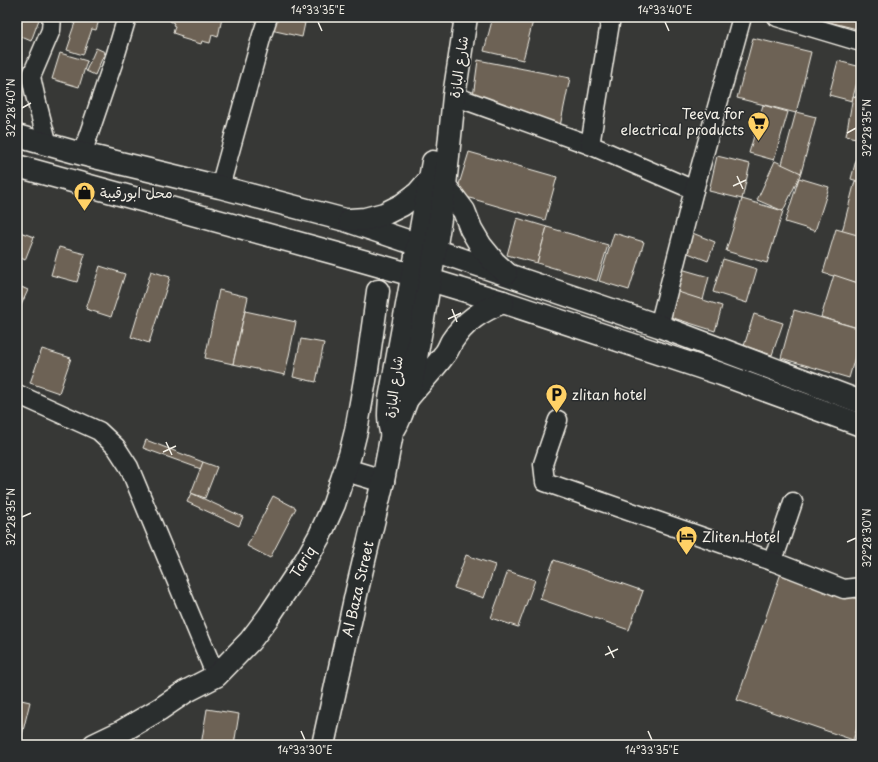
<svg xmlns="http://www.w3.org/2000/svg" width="878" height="762" font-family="'Playpen Sans','Playpen Sans Arabic',sans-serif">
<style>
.building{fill:#6d6254;stroke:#f4f1e8}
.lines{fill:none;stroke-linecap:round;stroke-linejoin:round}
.minor-casing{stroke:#f4f1e8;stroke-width:21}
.major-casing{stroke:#f4f1e8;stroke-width:25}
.minor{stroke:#2a2d2e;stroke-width:18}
.major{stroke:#2a2d2e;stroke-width:22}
.ticks{fill:none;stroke:#f4f1e8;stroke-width:1.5}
.labels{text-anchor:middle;stroke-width:3;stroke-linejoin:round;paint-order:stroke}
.street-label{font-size:14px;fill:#f4f1e8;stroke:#2a2d2e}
.poi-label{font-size:14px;fill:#f4f1e8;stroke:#2a2d2e;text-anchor:start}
.neatline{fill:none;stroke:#f4f1e8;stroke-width:1.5}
.ticks-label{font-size:10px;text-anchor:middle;fill:#f4f1e8}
</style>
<rect width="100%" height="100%" fill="#373836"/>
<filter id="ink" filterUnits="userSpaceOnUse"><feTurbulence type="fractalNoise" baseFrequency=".025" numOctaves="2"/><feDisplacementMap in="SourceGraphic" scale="8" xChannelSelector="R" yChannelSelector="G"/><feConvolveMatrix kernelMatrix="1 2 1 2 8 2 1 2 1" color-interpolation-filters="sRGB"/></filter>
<g filter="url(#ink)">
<g class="building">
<path d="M17 17H40L31 41 17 35Z"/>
<path d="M77 17H100L96 30 92 29 83 55 67 50 71 38 70 37Z"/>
<path d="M171 17H226V19L222 18 218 37 212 35 210 43 202 41 201 44 181 38 182 36 173 33 175 26 173 25 174 23 170 21Z"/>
<path d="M274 17H281L305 23 302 37 271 30Z"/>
<path d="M493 17H534L523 60 484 51Z"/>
<path d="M826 17H861V30L825 21Z"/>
<path d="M753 38 811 52 796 113 737 98Z"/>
<path d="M96 48 105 52 95 75 86 71Z"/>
<path d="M60 53 87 61 79 87 52 79Z"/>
<path d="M478 60 570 78 559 131 473 97Z"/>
<path d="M838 61 861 67 852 101 829 95Z"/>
<path d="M853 96 861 98V139L846 136Z"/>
<path d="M763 105 788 112 774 160 749 153Z"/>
<path d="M796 112 816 117 801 173 781 168Z"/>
<path d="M861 142V182L851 179Z"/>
<path d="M469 152 557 177 545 220 456 194Z"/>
<path d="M717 156 750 164 742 199 709 191Z"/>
<path d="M775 161 801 173 783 211 757 200Z"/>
<path d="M799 178 829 187 815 231 785 222Z"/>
<path d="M855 181 861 182V237L842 232Z"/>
<path d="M742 199 783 211 767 263 726 251Z"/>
<path d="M517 218 547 227 537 263 507 255Z"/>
<path d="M547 227 608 245 597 281 537 263Z"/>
<path d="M836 229 861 236V284L823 273Z"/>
<path d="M17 231 34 237 25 260 17 256Z"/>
<path d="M690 232 715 242 708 261 683 251Z"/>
<path d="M614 233 644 242 629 290 599 281Z"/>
<path d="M59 247 85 254 77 282 51 275Z"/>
<path d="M723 259 757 269 747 303 713 292Z"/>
<path d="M100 266 125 274 111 317 86 309Z"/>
<path d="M681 269 709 277 703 300 675 293Z"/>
<path d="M151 271 170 277 149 343 131 337Z"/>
<path d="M834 275 861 284V329L821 317Z"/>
<path d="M17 285 28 290 17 314Z"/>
<path d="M219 290 248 297 233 364 205 358Z"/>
<path d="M675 291 722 306 715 331 667 316Z"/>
<path d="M794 310 861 329V336L849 378 781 358Z"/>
<path d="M245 311 296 322 285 375 233 364Z"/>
<path d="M754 314 783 323 772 355 744 346Z"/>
<path d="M301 339 324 343 316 382 293 377Z"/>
<path d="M42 349 71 358 59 393 30 383Z"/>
<path d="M146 440 203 462 201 469 143 448Z"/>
<path d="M203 462 217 467 205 498 191 493Z"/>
<path d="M191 493 243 517 239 526 187 502Z"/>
<path d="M273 496 296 508 270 558 247 546Z"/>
<path d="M466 555 495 565 484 598 454 588Z"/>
<path d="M554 560 643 591 629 630 540 599Z"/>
<path d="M508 571 535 580 518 627 491 618Z"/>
<path d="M781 573 861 600V716L853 740 737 700Z"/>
<path d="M17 699 30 702 21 739 17 738Z"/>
<path d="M207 709 239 714 234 745H201Z"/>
</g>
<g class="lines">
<defs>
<g id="minor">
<path d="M777 17 861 42"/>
<path d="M454 96 590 145 694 190"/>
<path d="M48 145 35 95 31 77 51 30 52 17"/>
<path d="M590 145 611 17"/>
<path d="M82 154 115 57 127 17"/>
<path d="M220 187 262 35 268 17"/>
<path d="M659 326 694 190 742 17"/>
<path d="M17 394 99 431 116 447 129 467 216 676"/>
<path d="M558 420 543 464 545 482 772 561 777 549 793 502"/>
<path d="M772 561 844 589 861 587"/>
</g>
<g id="major">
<path d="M17 136 82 154 220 187 345 220 659 326 861 402"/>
<path d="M17 166 338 254 430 280 503 302 721 374 861 425"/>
<path d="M445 186 464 211 471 229 481 246 494 262 506 273"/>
<path d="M350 220 365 219 384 214 402 205 418 193 431 178"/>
<path d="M408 398C420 383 433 370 444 355 448 351 449 346 452 341 465 321 481 311 503 302"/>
<path d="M391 432C388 421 389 410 390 399L433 162"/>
<path d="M346 470 383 481"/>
<path d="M94 745 119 733 160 709 185 692 216 676 250 641 269 616 306 560 320 535 334 504 350 455 356 431 367 369 378 291"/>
<path d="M323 745 357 590 383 481 392 433 397 424 401 415 407 399 411 386 435 251 445 186 454 96 466 17"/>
</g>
</defs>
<use href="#minor" class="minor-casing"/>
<use href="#major" class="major-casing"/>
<use href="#minor" class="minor"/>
<use href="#major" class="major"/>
</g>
</g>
<path class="ticks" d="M318 22 322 31M665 22 669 31M22 108 31 103M847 133 856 128M737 176 743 189M733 186 746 180M452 309 457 322M448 319 461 313M166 442 172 455M163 452 176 446M22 517 31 513M847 542 856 538M608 646 614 658M605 655 618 649M301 731 305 740M648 731 652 740"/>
<defs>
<symbol id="supermarket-pin" viewBox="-11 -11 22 30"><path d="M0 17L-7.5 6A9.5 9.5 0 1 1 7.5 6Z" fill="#ffd166" stroke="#2a2d2e"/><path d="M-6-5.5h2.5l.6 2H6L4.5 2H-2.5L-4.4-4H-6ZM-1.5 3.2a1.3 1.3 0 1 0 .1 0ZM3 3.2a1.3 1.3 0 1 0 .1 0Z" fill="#111"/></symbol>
<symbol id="shop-pin" viewBox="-11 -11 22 30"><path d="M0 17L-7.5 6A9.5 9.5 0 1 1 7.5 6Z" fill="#ffd166" stroke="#2a2d2e"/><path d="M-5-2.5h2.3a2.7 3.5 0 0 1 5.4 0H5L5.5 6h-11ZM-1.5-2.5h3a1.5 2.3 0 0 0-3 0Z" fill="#111"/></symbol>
<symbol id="parking-pin" viewBox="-11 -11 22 30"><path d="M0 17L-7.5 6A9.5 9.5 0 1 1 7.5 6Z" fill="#ffd166" stroke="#2a2d2e"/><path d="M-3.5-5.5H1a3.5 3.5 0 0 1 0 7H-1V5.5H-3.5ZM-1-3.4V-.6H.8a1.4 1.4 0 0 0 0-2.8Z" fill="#111"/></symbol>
<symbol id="hotel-pin" viewBox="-11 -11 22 30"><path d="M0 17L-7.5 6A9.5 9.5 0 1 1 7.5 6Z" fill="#ffd166" stroke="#2a2d2e"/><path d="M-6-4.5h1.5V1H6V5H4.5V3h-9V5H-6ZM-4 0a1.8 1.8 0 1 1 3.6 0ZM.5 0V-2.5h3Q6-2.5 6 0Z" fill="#111"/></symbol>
</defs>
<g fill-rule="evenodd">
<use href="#supermarket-pin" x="746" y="110" width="25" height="34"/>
<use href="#shop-pin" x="72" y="180" width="25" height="34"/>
<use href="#parking-pin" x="544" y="382" width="25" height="34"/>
<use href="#hotel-pin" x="674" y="524" width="25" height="34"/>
</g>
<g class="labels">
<g class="street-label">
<text transform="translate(459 67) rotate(-82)" y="5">شارع البازة</text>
<text transform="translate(394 387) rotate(-83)" y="5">شارع البازة</text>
<text transform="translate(303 562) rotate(-58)" y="5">Tariq</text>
<text transform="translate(358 589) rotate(-77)" y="5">Al Baza Street</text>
</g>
<g class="poi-label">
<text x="744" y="119" text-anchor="end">Teeva for<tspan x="744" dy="16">electrical products</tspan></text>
<text x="100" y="198">محل ابورقيبة</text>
<text x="572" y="400">zlitan hotel</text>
<text x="702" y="542">Zliten Hotel</text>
</g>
</g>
<rect width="878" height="762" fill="none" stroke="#2a2d2e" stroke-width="44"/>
<rect x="22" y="22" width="834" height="718" class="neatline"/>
<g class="ticks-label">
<text x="318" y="14">14°33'35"E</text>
<text x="665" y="14">14°33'40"E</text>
<text transform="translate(11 108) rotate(-90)" y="4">32°28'40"N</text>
<text transform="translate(867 128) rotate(-90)" y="4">32°28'35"N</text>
<text transform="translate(11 517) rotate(-90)" y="4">32°28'35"N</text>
<text transform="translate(867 538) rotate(-90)" y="4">32°28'30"N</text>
<text x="305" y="754">14°33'30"E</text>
<text x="652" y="754">14°33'35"E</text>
</g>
</svg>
